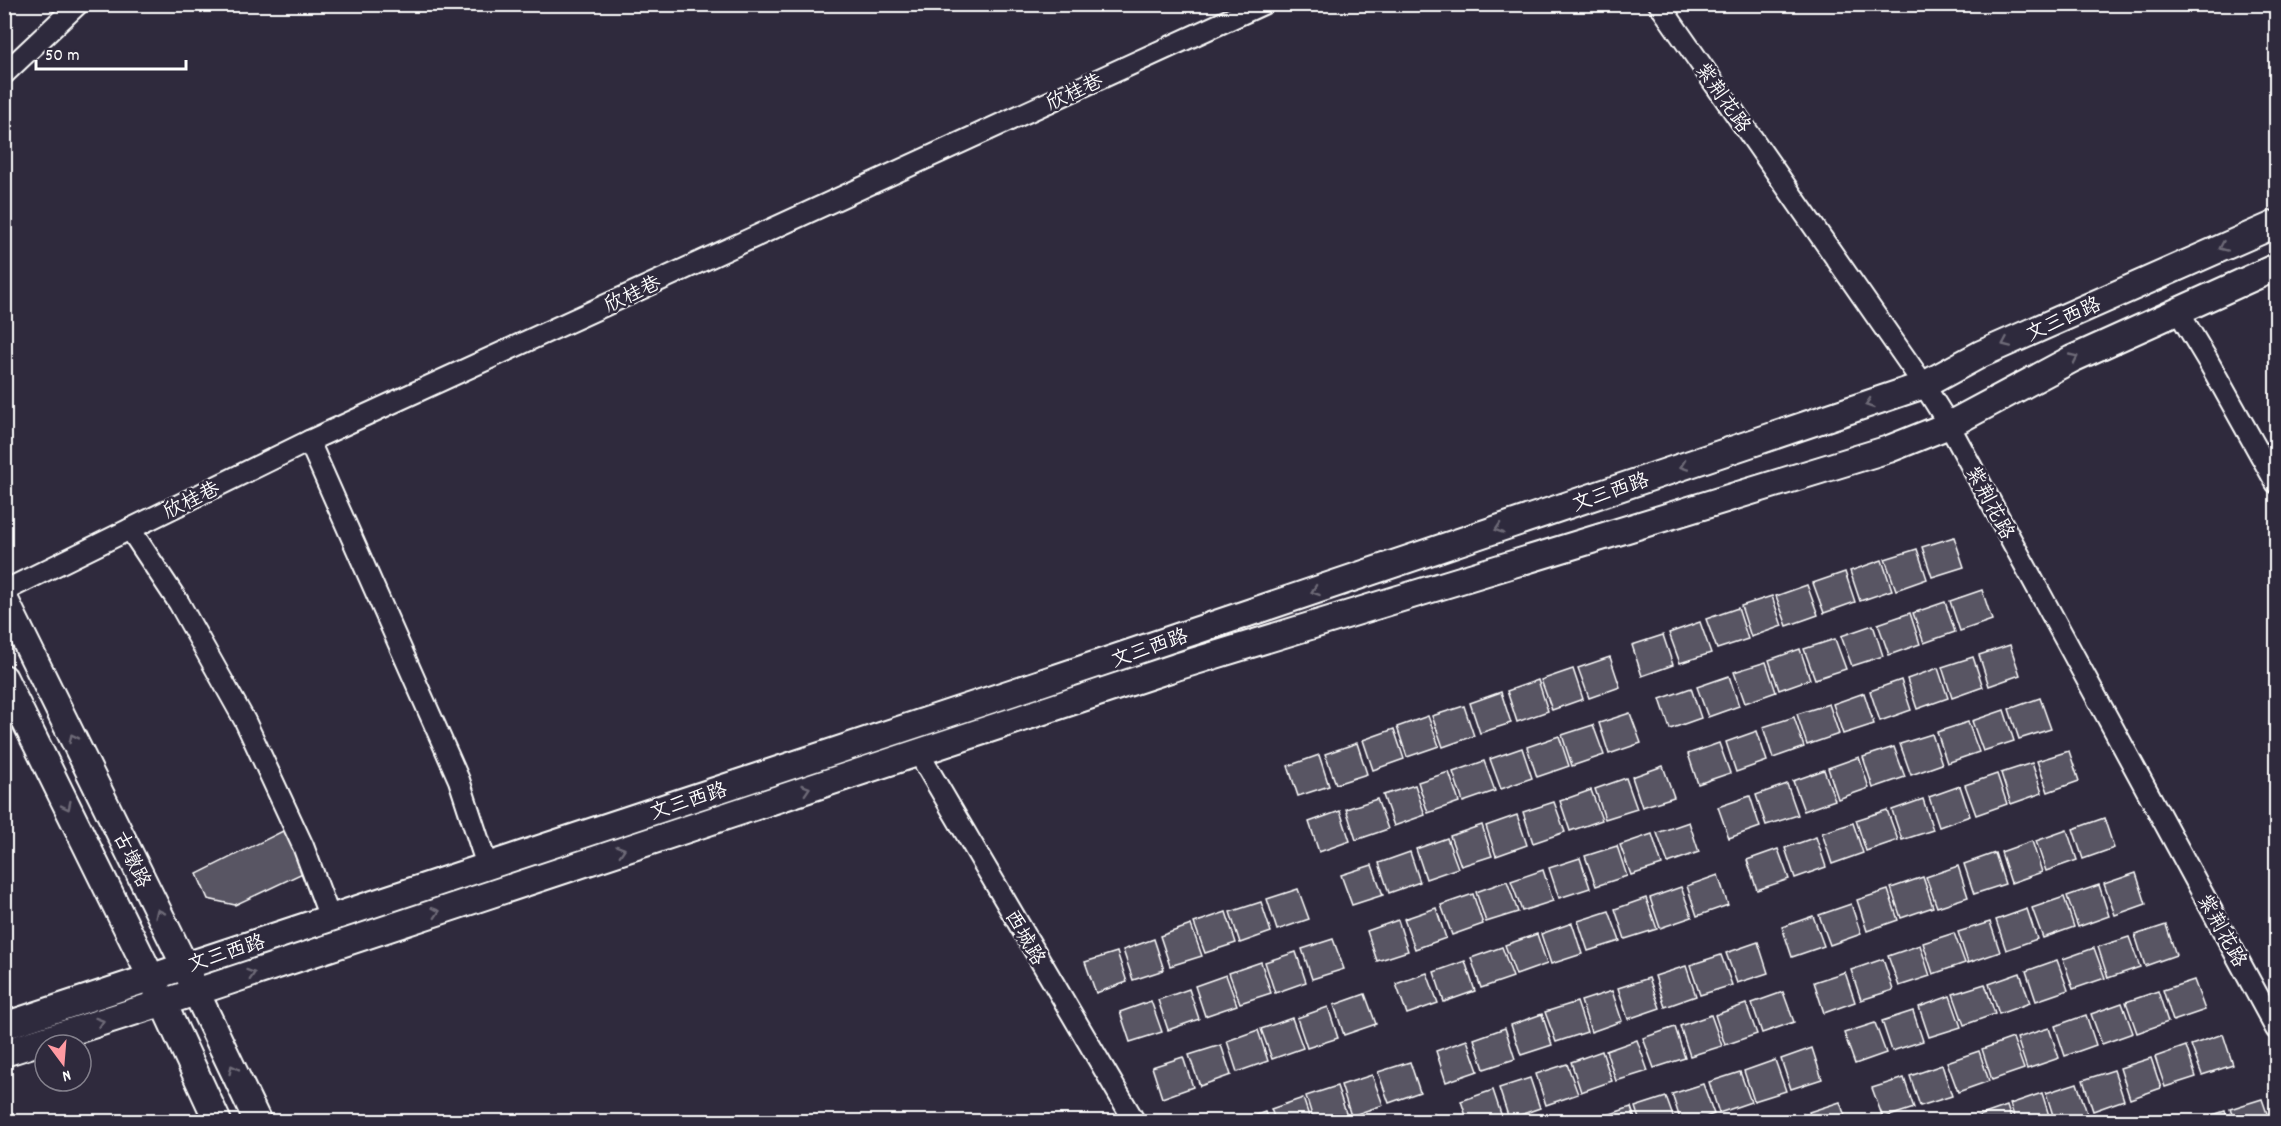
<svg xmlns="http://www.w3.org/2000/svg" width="2281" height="1126" font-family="Dekko,'LXGW WenKai TC',sans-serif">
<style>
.building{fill:#595564;stroke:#fff;stroke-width:1.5}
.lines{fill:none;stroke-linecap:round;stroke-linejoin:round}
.minor-casing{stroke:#fff;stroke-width:24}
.major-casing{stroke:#fff;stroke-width:30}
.minor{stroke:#2f2a3d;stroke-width:20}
.major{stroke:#2f2a3d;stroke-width:26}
.oneway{stroke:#6d6a77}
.labels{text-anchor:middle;stroke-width:5;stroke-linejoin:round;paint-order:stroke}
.street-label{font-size:20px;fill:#fff;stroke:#2f2a3d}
</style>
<rect width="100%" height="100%" fill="#2f2a3d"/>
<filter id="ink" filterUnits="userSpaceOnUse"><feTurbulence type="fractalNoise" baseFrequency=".0167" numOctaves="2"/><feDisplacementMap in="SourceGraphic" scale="12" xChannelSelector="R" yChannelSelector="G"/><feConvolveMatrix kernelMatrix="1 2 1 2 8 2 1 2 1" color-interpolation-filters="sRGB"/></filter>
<g filter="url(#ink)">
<g class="building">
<path d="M1954 537 1964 567 1932 577 1922 547Z"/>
<path d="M1917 549 1927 579 1896 590 1885 559Z"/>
<path d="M1882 560 1892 590 1860 601 1850 571Z"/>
<path d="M1845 572 1855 602 1824 613 1813 583Z"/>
<path d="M1807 585 1818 615 1787 626 1776 596Z"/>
<path d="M1982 590 1992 620 1960 631 1950 601Z"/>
<path d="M1772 596 1782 626 1751 637 1741 606Z"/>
<path d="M1945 602 1955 632 1924 643 1913 613Z"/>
<path d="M1738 608 1748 639 1717 649 1706 619Z"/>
<path d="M1910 613 1920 644 1889 655 1878 624Z"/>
<path d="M1700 622 1711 653 1680 663 1669 633Z"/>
<path d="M1873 625 1883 656 1852 666 1841 636Z"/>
<path d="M1663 635 1673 665 1642 676 1632 645Z"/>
<path d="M1835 639 1846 669 1815 679 1804 649Z"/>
<path d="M2010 645 2020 675 1989 686 1979 655Z"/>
<path d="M1800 649 1810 679 1779 690 1769 660Z"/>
<path d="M1610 657 1620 687 1589 698 1578 668Z"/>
<path d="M1973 657 1983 687 1952 698 1942 667Z"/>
<path d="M1766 662 1776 692 1745 703 1734 672Z"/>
<path d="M1938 668 1948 698 1917 709 1907 679Z"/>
<path d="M1573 669 1583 699 1552 710 1541 680Z"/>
<path d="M1729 676 1739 706 1708 717 1697 687Z"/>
<path d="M1538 680 1548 711 1517 722 1507 691Z"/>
<path d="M1901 680 1911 710 1880 721 1870 691Z"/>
<path d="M1691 688 1701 718 1670 729 1660 699Z"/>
<path d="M1501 692 1511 723 1480 733 1470 703Z"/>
<path d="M1864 693 1874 724 1843 734 1833 704Z"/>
<path d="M2040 698 2051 729 2019 739 2009 709Z"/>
<path d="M1829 704 1839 734 1807 745 1797 714Z"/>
<path d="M1464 706 1474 736 1443 747 1432 716Z"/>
<path d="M2004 710 2014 741 1983 751 1972 721Z"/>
<path d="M1630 713 1641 743 1609 754 1599 723Z"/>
<path d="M1428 716 1439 746 1407 757 1397 727Z"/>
<path d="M1794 717 1804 747 1773 758 1763 727Z"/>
<path d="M1968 722 1979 752 1947 763 1937 732Z"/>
<path d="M1593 725 1604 755 1572 766 1562 735Z"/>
<path d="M1394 729 1404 759 1373 770 1363 740Z"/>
<path d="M1757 731 1767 761 1736 772 1726 742Z"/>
<path d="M1932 734 1942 764 1911 775 1900 744Z"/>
<path d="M1559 736 1569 766 1537 777 1527 747Z"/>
<path d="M1357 743 1367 774 1336 784 1325 754Z"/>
<path d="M1719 743 1730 773 1698 784 1688 754Z"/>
<path d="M1894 747 1905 777 1873 788 1863 757Z"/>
<path d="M1522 748 1532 778 1501 789 1490 759Z"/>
<path d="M2069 751 2079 781 2048 792 2037 761Z"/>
<path d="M1319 755 1329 786 1298 796 1288 766Z"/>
<path d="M1859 757 1869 788 1838 799 1828 768Z"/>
<path d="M1484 761 1495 791 1463 802 1453 772Z"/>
<path d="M2032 763 2042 793 2011 804 2001 773Z"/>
<path d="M1663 766 1674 797 1642 807 1632 777Z"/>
<path d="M1824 770 1835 800 1804 811 1793 781Z"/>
<path d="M1449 772 1459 802 1428 813 1418 782Z"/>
<path d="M1997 774 2007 804 1976 815 1965 785Z"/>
<path d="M1626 778 1637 809 1605 819 1595 789Z"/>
<path d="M1787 784 1798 815 1766 825 1756 795Z"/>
<path d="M1415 785 1425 815 1394 826 1383 795Z"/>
<path d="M1960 786 1970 816 1939 827 1929 797Z"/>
<path d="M1591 790 1602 820 1570 831 1560 801Z"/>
<path d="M1750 796 1760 827 1729 838 1718 807Z"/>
<path d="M1377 799 1388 829 1356 840 1346 809Z"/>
<path d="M1923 799 1933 830 1902 840 1892 810Z"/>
<path d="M1554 802 1565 832 1533 843 1523 812Z"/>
<path d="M1887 810 1898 840 1866 851 1856 820Z"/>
<path d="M1340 811 1350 841 1319 852 1309 822Z"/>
<path d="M1517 815 1527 845 1496 856 1486 826Z"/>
<path d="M2104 818 2114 848 2083 859 2073 829Z"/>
<path d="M1689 822 1699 852 1668 863 1657 833Z"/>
<path d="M1853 823 1863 853 1832 864 1822 833Z"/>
<path d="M1482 825 1492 856 1461 866 1450 836Z"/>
<path d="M285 830 307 871 235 905 208 899 197 874Z"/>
<path d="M2067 830 2077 860 2046 871 2036 841Z"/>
<path d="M1652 834 1662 865 1631 875 1620 845Z"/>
<path d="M1816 837 1826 867 1795 878 1785 848Z"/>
<path d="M1447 838 1458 868 1426 879 1416 849Z"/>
<path d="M2032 841 2042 872 2011 883 2001 852Z"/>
<path d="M1617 846 1627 876 1596 886 1585 856Z"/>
<path d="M1778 849 1789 879 1757 890 1747 860Z"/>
<path d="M1410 852 1420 882 1389 893 1379 863Z"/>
<path d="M1995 853 2005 884 1974 894 1964 864Z"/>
<path d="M1580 858 1590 888 1559 898 1549 868Z"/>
<path d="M1372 865 1383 895 1352 905 1341 875Z"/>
<path d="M1958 866 1968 897 1937 907 1926 877Z"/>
<path d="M1543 870 1553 901 1522 911 1511 881Z"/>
<path d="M2136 873 2146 904 2115 915 2104 884Z"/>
<path d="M1718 875 1728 905 1697 916 1687 886Z"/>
<path d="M1923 877 1933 907 1901 918 1891 888Z"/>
<path d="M1507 881 1518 912 1486 922 1476 892Z"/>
<path d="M2099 885 2109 916 2078 927 2067 896Z"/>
<path d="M1681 887 1692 917 1660 928 1650 898Z"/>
<path d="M1298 889 1309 919 1277 930 1267 899Z"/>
<path d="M1888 890 1898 920 1867 931 1857 900Z"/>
<path d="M1473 894 1483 924 1452 935 1441 905Z"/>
<path d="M2064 897 2074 927 2043 938 2032 908Z"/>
<path d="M1646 898 1657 929 1625 939 1615 909Z"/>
<path d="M1261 902 1271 932 1240 943 1230 912Z"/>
<path d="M1851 904 1861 934 1830 945 1819 915Z"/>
<path d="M1436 908 1446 938 1415 949 1404 919Z"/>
<path d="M2027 909 2037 939 2006 950 1996 920Z"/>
<path d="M1609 911 1620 941 1588 951 1578 921Z"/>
<path d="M1226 912 1236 943 1205 953 1194 923Z"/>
<path d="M1813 916 1824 946 1792 957 1782 927Z"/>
<path d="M1398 920 1408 951 1377 961 1367 931Z"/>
<path d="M1990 922 2000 952 1968 963 1958 932Z"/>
<path d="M1572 923 1582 954 1551 964 1541 934Z"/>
<path d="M1191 925 1202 956 1170 966 1160 936Z"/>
<path d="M2166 925 2176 955 2145 966 2135 935Z"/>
<path d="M1954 933 1965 963 1933 974 1923 943Z"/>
<path d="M1537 934 1547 964 1516 975 1505 945Z"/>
<path d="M2129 937 2140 967 2108 978 2098 947Z"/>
<path d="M1154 939 1164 970 1133 980 1123 950Z"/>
<path d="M1333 939 1344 969 1312 979 1302 949Z"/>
<path d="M1758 942 1768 973 1737 983 1726 953Z"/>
<path d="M1920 945 1930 976 1899 986 1888 956Z"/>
<path d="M1502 947 1513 977 1481 988 1471 958Z"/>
<path d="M2094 948 2105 978 2073 989 2063 959Z"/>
<path d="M1117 952 1127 982 1096 993 1085 962Z"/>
<path d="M1296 952 1306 982 1275 993 1265 962Z"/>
<path d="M1721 955 1732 985 1700 995 1690 965Z"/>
<path d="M1883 959 1893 990 1861 1000 1851 970Z"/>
<path d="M2057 960 2068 990 2036 1001 2026 971Z"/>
<path d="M1465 961 1475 991 1444 1002 1434 972Z"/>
<path d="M1261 962 1271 993 1240 1003 1229 973Z"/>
<path d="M1686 966 1696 996 1665 1007 1655 976Z"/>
<path d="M1845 972 1855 1002 1824 1013 1814 982Z"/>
<path d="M1427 973 1438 1003 1407 1014 1396 984Z"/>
<path d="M2020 973 2030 1003 1999 1014 1989 984Z"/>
<path d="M1226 975 1237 1005 1205 1016 1195 986Z"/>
<path d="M1649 978 1660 1008 1628 1019 1618 988Z"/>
<path d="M2194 980 2205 1010 2173 1021 2163 990Z"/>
<path d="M1985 984 1995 1014 1964 1025 1953 994Z"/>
<path d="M1189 989 1199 1019 1168 1030 1158 1000Z"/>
<path d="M1612 991 1622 1021 1591 1032 1581 1001Z"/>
<path d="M2158 991 2168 1022 2137 1033 2126 1002Z"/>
<path d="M1783 992 1794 1022 1762 1033 1752 1003Z"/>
<path d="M1365 994 1376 1024 1344 1035 1334 1005Z"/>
<path d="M1950 996 1961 1027 1929 1037 1919 1007Z"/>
<path d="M1151 1001 1162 1032 1130 1042 1120 1012Z"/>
<path d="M1577 1002 1587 1032 1556 1042 1545 1012Z"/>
<path d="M2122 1003 2133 1033 2102 1044 2091 1014Z"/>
<path d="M1746 1004 1757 1034 1725 1045 1715 1015Z"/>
<path d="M1328 1007 1338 1038 1307 1048 1297 1018Z"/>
<path d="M1913 1011 1923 1041 1892 1051 1882 1021Z"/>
<path d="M1542 1014 1552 1045 1521 1055 1511 1025Z"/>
<path d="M1711 1015 1722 1046 1690 1056 1680 1026Z"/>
<path d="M2086 1015 2096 1045 2065 1056 2055 1026Z"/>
<path d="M1292 1018 1303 1048 1272 1059 1261 1029Z"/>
<path d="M1875 1023 1886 1053 1855 1064 1844 1033Z"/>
<path d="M1675 1027 1685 1058 1654 1068 1643 1038Z"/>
<path d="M1505 1028 1515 1059 1484 1069 1474 1039Z"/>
<path d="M2049 1028 2059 1058 2027 1069 2017 1038Z"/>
<path d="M1258 1030 1268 1061 1237 1072 1227 1041Z"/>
<path d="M2223 1034 2233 1065 2202 1075 2191 1045Z"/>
<path d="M2013 1038 2024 1069 1992 1080 1982 1049Z"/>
<path d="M1467 1040 1478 1071 1446 1082 1436 1051Z"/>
<path d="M1637 1040 1648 1071 1616 1081 1606 1051Z"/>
<path d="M1221 1045 1231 1075 1200 1086 1189 1055Z"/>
<path d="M2186 1046 2196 1077 2165 1087 2155 1057Z"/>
<path d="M1812 1048 1822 1079 1791 1089 1781 1059Z"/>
<path d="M1602 1051 1612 1081 1581 1092 1571 1062Z"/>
<path d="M1979 1051 1989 1081 1958 1092 1947 1062Z"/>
<path d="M1183 1057 1193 1087 1162 1098 1152 1067Z"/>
<path d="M2151 1058 2161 1088 2130 1099 2120 1068Z"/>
<path d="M1775 1060 1786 1091 1754 1101 1744 1071Z"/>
<path d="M1410 1062 1420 1092 1389 1103 1378 1072Z"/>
<path d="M1567 1064 1578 1094 1546 1105 1536 1074Z"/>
<path d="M1942 1065 1952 1096 1920 1106 1910 1076Z"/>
<path d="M2114 1070 2124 1100 2093 1111 2083 1080Z"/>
<path d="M1740 1072 1751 1102 1719 1113 1709 1082Z"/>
<path d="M1372 1075 1383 1105 1351 1116 1341 1085Z"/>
<path d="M1530 1078 1540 1108 1509 1119 1499 1088Z"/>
<path d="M1904 1078 1914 1108 1883 1118 1872 1088Z"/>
<path d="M2077 1083 2087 1113 2062 1122H2055L2046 1093Z"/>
<path d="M1703 1084 1714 1114 1691 1122H1681L1672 1094Z"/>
<path d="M1337 1086 1347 1116 1330 1122H1314L1306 1096Z"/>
<path d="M1493 1090 1503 1120 1468 1122 1461 1101Z"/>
<path d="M2042 1093 2051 1122H2016L2010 1104Z"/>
<path d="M1666 1097 1675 1122H1640L1635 1107Z"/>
<path d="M1303 1098 1311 1122H1276L1271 1109Z"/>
<path d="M2262 1099 2270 1122H2235L2230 1109Z"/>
<path d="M1840 1102 1847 1122H1812L1809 1112Z"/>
<path d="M2007 1106 2012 1122H1977L1976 1117Z"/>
<path d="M1631 1107 1636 1122H1601L1599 1118Z"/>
<path d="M2225 1111 2229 1122H2194V1121Z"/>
<path d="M1265 1112 1269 1122H1238Z"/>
<path d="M1434 1113 1437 1122H1409Z"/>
<path d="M1803 1114 1806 1122H1780Z"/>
</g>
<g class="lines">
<defs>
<g id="minor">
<path d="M1659 4 1924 385 1949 425 2276 1029"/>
<path d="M4 74 78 4"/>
<path d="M2178 311 2208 361 2276 483"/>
<path d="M309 441 459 780 487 866"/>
<path d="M130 529 179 603 245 721 303 846 330 918"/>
<path d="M4 591 309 441 1263 4"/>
<path d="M918 752 1135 1122"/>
</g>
<g id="major">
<path d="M4 598 185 966 196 992 258 1122"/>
<path d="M4 678 151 977 218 1122"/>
<path d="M4 1026 1032 686 1924 385 1981 354 2276 224"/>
<path d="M4 1053 196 992 1176 667 1889 449 1949 425 2072 359 2276 267"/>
</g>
</defs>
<use href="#minor" class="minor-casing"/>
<use href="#major" class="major-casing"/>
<use href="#minor" class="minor"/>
<use href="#major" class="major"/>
</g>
<defs><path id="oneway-chevron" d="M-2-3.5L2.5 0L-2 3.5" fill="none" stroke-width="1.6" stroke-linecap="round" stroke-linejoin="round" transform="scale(1.5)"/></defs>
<g class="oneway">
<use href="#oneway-chevron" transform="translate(2223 247) rotate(156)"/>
<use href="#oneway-chevron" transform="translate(2006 343) rotate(156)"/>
<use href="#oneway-chevron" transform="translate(2074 358) rotate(-25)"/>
<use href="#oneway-chevron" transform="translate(1869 404) rotate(161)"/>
<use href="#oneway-chevron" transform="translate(1684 466) rotate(161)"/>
<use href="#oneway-chevron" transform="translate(1499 529) rotate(161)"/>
<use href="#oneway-chevron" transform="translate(1315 591) rotate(161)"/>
<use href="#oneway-chevron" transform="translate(73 738) rotate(-116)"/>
<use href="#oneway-chevron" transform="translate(806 789) rotate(-18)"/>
<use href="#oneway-chevron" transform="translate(67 806) rotate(64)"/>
<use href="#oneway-chevron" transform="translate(621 850) rotate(-18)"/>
<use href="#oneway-chevron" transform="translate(436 912) rotate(-18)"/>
<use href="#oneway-chevron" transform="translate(159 913) rotate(-116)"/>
<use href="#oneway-chevron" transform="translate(251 974) rotate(-18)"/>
<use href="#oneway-chevron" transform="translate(100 1022) rotate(-18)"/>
<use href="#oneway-chevron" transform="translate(233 1069) rotate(-116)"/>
</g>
</g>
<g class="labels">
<g class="street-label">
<text transform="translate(1074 91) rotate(-25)" y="7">欣桂巷</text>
<text transform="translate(1724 97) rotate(55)" y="7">紫荆花路</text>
<text transform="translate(632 293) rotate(-25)" y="7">欣桂巷</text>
<text transform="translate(2063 318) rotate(-24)" y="7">文三西路</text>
<text transform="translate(1610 491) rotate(-19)" y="7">文三西路</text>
<text transform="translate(191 499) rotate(-26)" y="7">欣桂巷</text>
<text transform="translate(1991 502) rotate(62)" y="7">紫荆花路</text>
<text transform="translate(1149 647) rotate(-19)" y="7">文三西路</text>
<text transform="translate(688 800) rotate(-18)" y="7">文三西路</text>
<text transform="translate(133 859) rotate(64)" y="7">古墩路</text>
<text transform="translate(2223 930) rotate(61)" y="7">紫荆花路</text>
<text transform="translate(1026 937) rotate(60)" y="7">西城路</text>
<text transform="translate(226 952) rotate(-18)" y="7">文三西路</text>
</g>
</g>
<rect width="2281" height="1126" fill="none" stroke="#2f2a3d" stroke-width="24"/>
<rect x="12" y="12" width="2257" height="1102" fill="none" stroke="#fff" stroke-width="2" filter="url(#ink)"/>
<g transform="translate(63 1063) rotate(164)"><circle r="28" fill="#2f2a3d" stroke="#827f8b" stroke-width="1.5"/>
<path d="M0-4.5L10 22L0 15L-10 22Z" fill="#ff9aa2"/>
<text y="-9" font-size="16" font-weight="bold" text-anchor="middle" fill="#ffffff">N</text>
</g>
<path d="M36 60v9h150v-9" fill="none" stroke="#ffffff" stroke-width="3"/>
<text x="45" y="60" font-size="18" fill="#ffffff" stroke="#2f2a3d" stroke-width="4.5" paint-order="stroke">50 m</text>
</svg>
